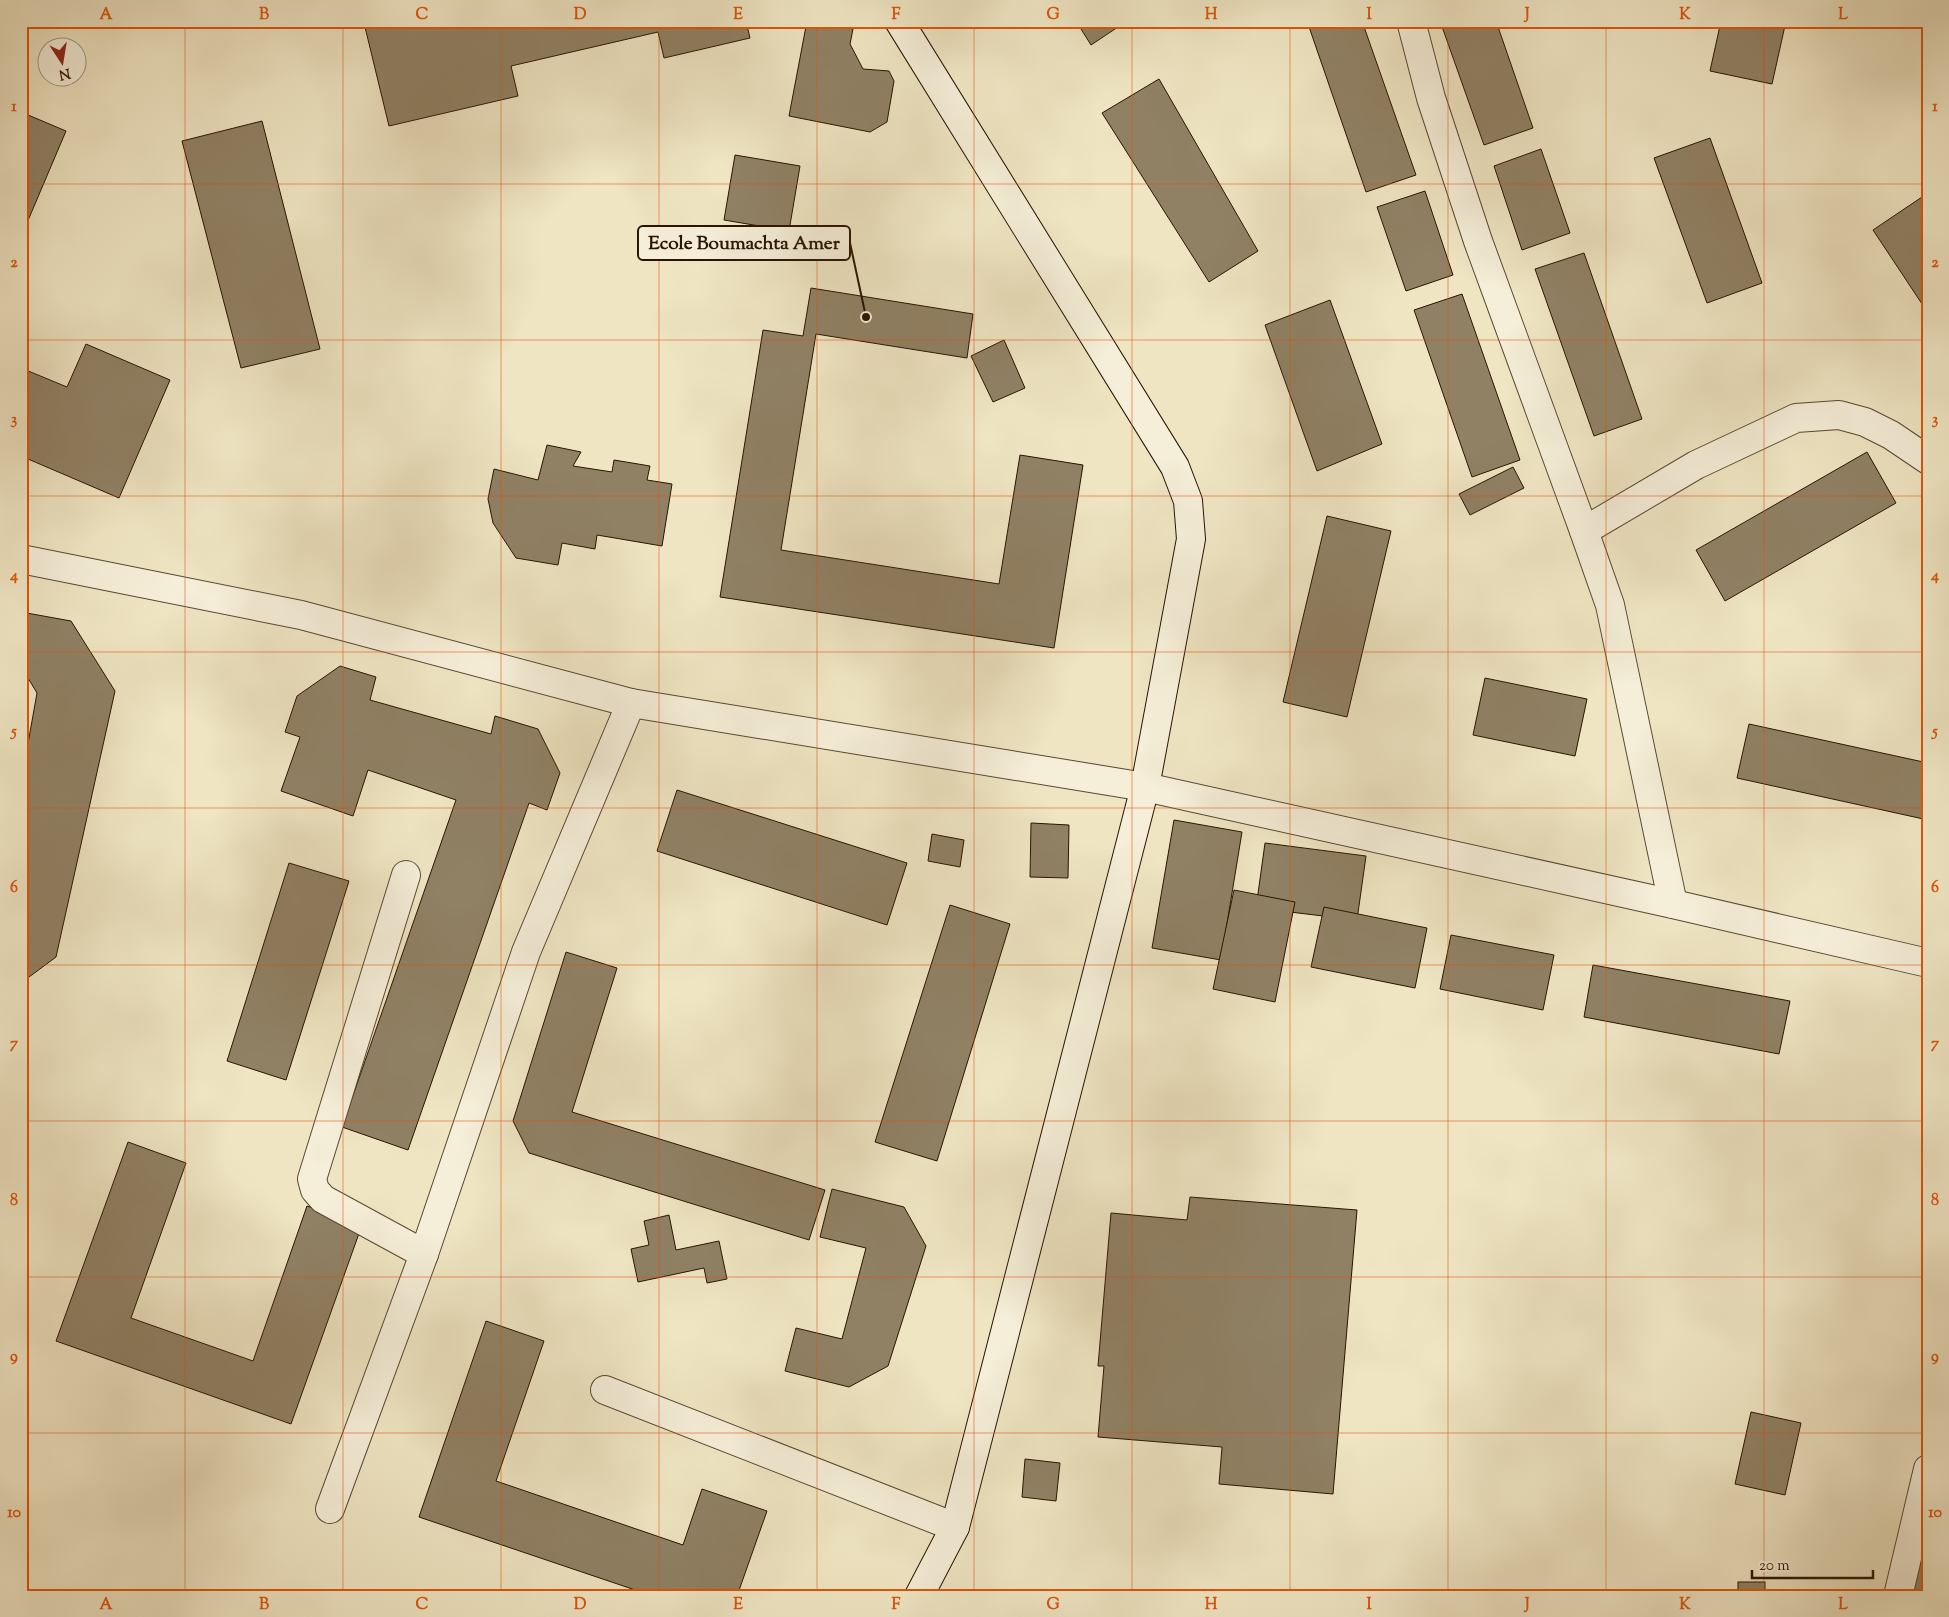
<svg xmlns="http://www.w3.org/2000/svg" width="1949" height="1617" font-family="'Sorts Mill Goudy',serif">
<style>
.building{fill:#908165;stroke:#291400}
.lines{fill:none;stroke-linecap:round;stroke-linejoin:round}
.street-casing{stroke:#5a4831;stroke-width:30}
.secondary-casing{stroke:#291400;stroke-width:30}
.street{stroke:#f5eed8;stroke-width:28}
.secondary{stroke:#f5eed8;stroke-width:28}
.grid{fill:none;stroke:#de560b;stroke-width:1;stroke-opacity:0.55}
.leader{fill:none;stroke:#291400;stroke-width:2}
.callout-dot{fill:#291400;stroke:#f5eed8;stroke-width:2}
.callout{fill:#f5eed8;stroke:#291400;stroke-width:2}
.callout-label{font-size:19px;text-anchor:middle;font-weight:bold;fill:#291400}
.neatline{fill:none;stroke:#de560b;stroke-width:2}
.grid-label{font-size:16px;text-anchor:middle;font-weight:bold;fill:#de560b}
</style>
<rect width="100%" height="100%" fill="#efe5c3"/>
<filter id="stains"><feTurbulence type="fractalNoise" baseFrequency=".004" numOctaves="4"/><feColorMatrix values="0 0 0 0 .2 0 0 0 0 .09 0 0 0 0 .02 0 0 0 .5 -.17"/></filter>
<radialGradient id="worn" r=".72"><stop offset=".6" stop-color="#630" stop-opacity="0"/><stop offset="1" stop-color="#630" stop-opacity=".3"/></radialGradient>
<g class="building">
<path d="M371 21H746L750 38 664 58 658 32 511 66 518 96 389 126 364 23Z"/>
<path d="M807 21 853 29 850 44 863 69 889 71 894 81 887 122 870 132 789 116Z"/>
<path d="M1076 21H1127L1091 45Z"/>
<path d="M1307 21H1362L1416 175 1366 192Z"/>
<path d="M1440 21H1496L1533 128 1484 145Z"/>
<path d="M1721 21H1786L1772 84 1710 71Z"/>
<path d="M1159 79 1258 251 1209 282 1102 113Z"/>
<path d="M21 112 66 131 21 237Z"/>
<path d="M262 121 320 349 241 368 182 141Z"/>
<path d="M1710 138 1762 283 1707 303 1654 158Z"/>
<path d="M1541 149 1570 233 1522 250 1494 166Z"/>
<path d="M735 155 800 166 789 231 724 220Z"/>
<path d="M1425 191 1453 275 1406 291 1377 207Z"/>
<path d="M1925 195 1928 199V313L1873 230Z"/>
<path d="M1584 253 1642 419 1594 436 1535 269Z"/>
<path d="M811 288 973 314 967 358 816 334 781 550 999 584 1020 455 1083 465 1054 648 720 597 763 330 803 336Z"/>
<path d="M1462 294 1520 460 1472 477 1414 310Z"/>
<path d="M1330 300 1382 444 1317 471 1265 325Z"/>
<path d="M1004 340 1025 388 993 402 971 356Z"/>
<path d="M86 344 170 380 119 498 21 456V368L67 387Z"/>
<path d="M547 445 581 452 573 466 612 472 614 460 650 466 647 480 672 484 662 546 597 535 595 549 562 543 558 565 516 558 493 523 488 499 494 469 538 480Z"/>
<path d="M1867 452 1896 503 1725 601 1696 550Z"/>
<path d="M1513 467 1524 488 1470 515 1459 494Z"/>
<path d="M1327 516 1391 531 1347 717 1283 702Z"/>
<path d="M21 612 71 621 115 691 56 957 21 983V783L37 693 25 673 21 672Z"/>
<path d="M340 666 376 677 370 700 491 734 495 716 538 729 560 773 547 810 529 803 408 1150 342 1127 456 800 368 770 353 816 281 791 300 737 285 732 297 696Z"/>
<path d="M1485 678 1587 699 1575 756 1473 735Z"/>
<path d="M1749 724 1928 763V820L1737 778Z"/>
<path d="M677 790 907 863 887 925 657 851Z"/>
<path d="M1174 820 1242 832 1221 960 1152 948Z"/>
<path d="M1031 823 1069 825 1068 878 1030 877Z"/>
<path d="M932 834 964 840 960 867 928 861Z"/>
<path d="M1265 843 1366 856 1357 920 1256 908Z"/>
<path d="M289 863 349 881 286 1080 227 1061Z"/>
<path d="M1234 890 1295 902 1275 1002 1213 989Z"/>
<path d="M950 905 1010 924 937 1161 875 1142Z"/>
<path d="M1324 907 1427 928 1415 988 1311 967Z"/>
<path d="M1451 935 1554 955 1543 1010 1440 989Z"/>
<path d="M566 952 617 968 572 1112 825 1190 809 1240 529 1153 513 1121Z"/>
<path d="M1593 965 1790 1001 1779 1054 1584 1017Z"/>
<path d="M128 1142 186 1163 131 1318 253 1361 307 1206 362 1225 291 1424 56 1341Z"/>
<path d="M832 1189 904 1207 926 1246 888 1366 849 1387 785 1371 796 1328 842 1339 866 1248 820 1237Z"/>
<path d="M1190 1197 1357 1210 1333 1494 1219 1484 1222 1447 1098 1437 1104 1366H1098L1111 1213 1187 1220Z"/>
<path d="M669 1215 676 1250 719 1241 727 1279 707 1283 704 1268 638 1282 631 1249 649 1245 644 1221Z"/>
<path d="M486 1321 544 1341 496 1481 683 1545 702 1489 767 1511 737 1596H653L419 1517Z"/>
<path d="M1751 1412 1801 1423 1785 1495 1735 1484Z"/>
<path d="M1025 1459 1060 1463 1056 1501 1022 1497Z"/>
<path d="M1918 1545 1928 1546V1596H1909Z"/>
<rect x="1738" y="1582" width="27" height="14"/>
</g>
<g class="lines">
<defs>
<g id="street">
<path d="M1411 21 1431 98 1478 241 1584 531 1610 605 1673 904"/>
<path d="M1584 531 1696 465 1796 418 1839 415 1865 422 1891 435 1928 460"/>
<path d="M21 559 301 615 631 703 1145 787 1673 904 1928 963"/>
<path d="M406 875 312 1179 315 1190 323 1199 424 1254"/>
<path d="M605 1390 955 1527"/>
<path d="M330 1509 424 1254 526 952 631 703"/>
<path d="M1898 1596 1928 1469"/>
</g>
<path id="secondary" d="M899 21 1175 467 1188 501 1191 539 1145 787 955 1527 919 1596"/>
</defs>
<use href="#street" class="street-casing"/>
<use href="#secondary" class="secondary-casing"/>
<use href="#street" class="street"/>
<use href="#secondary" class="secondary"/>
</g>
<path class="grid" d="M185 21V1596M343 21V1596M501 21V1596M659 21V1596M817 21V1596M974 21V1596M1132 21V1596M1290 21V1596M1448 21V1596M1606 21V1596M1764 21V1596M21 184H1928M21 340H1928M21 496H1928M21 652H1928M21 808H1928M21 965H1928M21 1121H1928M21 1277H1928M21 1433H1928"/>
<path class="leader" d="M866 317L850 243"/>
<circle class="callout-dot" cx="866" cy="317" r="5"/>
<rect class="callout" x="638" y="226" width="212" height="34" rx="5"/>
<g class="callout-label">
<text x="744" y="249">Ecole Boumachta Amer</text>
</g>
<rect width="1949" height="1617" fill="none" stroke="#efe5c3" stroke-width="55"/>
<g transform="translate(62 62) rotate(168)"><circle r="24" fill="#f5eed8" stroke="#a39782"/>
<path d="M0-4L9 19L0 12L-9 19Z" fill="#8f2418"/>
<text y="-8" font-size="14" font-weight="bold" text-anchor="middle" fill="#291400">N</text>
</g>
<path d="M1752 1570v8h121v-8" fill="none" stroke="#291400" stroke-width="2.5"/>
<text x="1759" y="1570" font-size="15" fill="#291400" stroke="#f5eed8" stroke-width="4" paint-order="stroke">20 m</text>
<rect x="28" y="28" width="1894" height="1562" class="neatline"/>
<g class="grid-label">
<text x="106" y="19">A</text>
<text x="264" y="19">B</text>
<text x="422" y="19">C</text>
<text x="580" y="19">D</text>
<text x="738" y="19">E</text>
<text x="896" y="19">F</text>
<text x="1053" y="19">G</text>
<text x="1211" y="19">H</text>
<text x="1369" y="19">I</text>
<text x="1527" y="19">J</text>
<text x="1685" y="19">K</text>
<text x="1843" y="19">L</text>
<text x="14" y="111">1</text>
<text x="1935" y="111">1</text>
<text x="14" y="267">2</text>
<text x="1935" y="267">2</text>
<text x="14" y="424">3</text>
<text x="1935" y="424">3</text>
<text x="14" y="580">4</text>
<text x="1935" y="580">4</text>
<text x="14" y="736">5</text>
<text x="1935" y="736">5</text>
<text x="14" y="892">6</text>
<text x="1935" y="892">6</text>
<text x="14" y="1048">7</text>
<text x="1935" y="1048">7</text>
<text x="14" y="1205">8</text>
<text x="1935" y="1205">8</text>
<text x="14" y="1361">9</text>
<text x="1935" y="1361">9</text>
<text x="14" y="1517">10</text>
<text x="1935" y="1517">10</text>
<text x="106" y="1609">A</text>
<text x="264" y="1609">B</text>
<text x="422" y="1609">C</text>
<text x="580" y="1609">D</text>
<text x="738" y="1609">E</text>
<text x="896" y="1609">F</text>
<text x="1053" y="1609">G</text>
<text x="1211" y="1609">H</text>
<text x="1369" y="1609">I</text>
<text x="1527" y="1609">J</text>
<text x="1685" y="1609">K</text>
<text x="1843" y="1609">L</text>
</g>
<rect width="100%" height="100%" filter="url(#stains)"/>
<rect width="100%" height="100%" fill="url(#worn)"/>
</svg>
